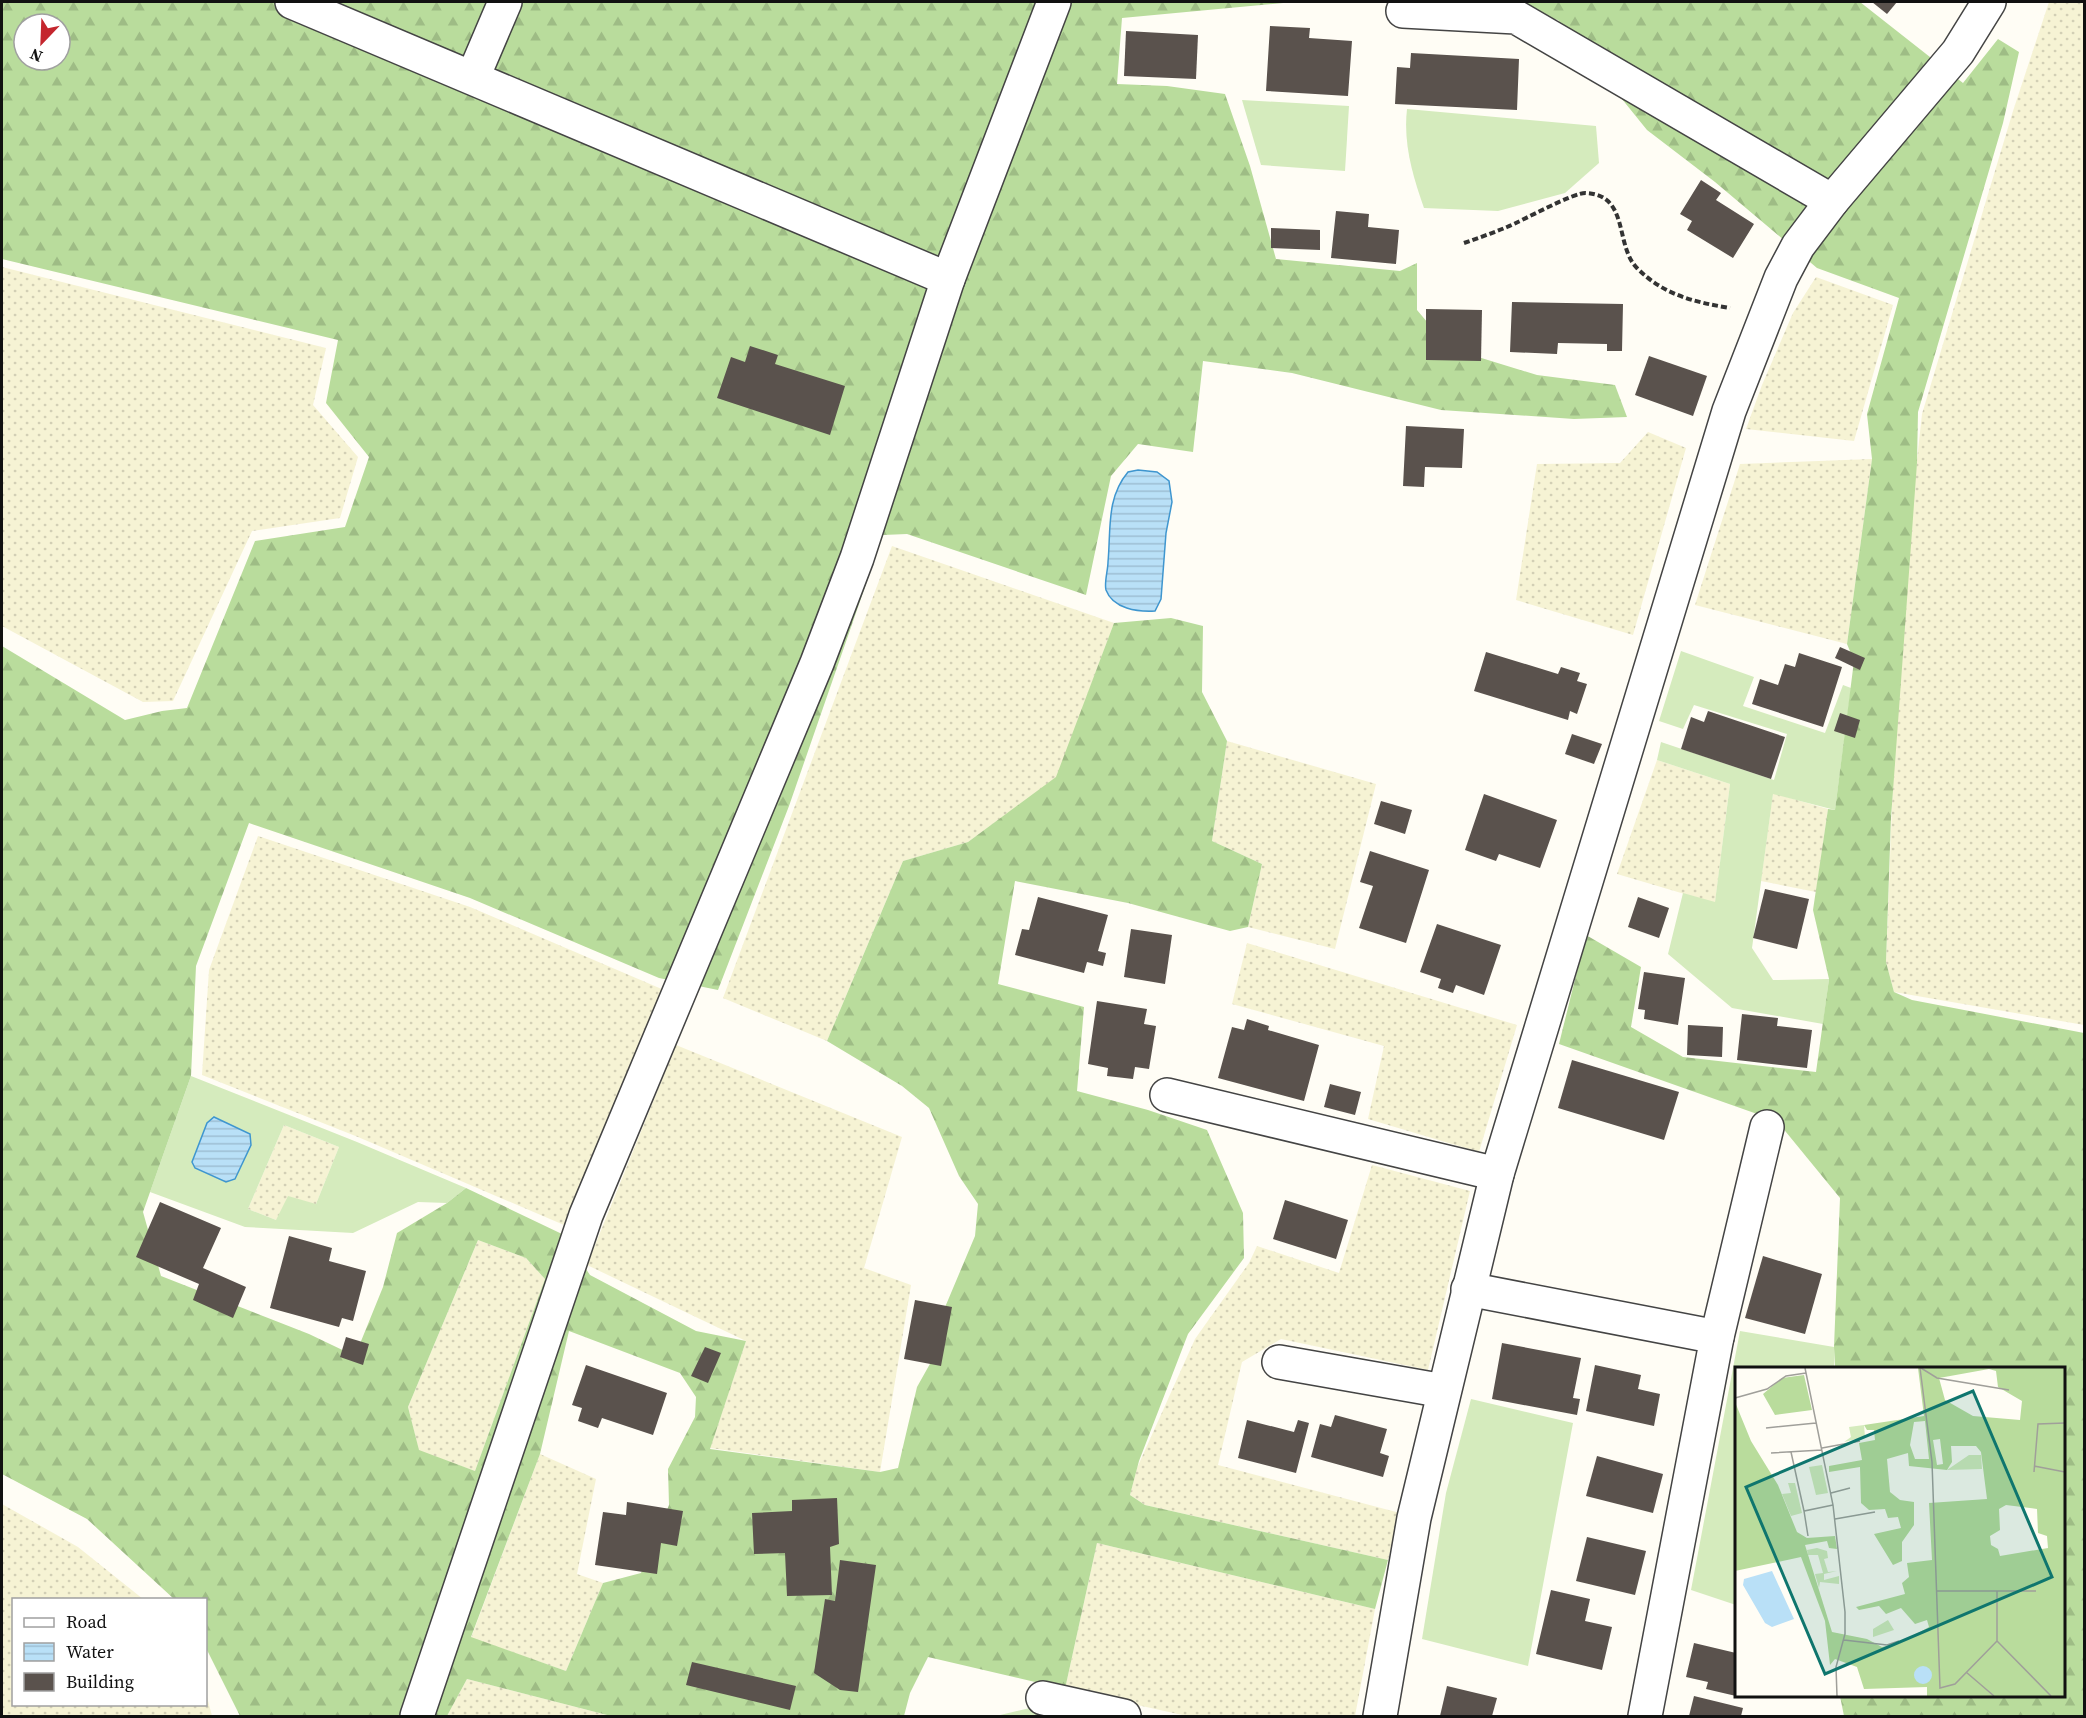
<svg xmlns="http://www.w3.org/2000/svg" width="2086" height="1718" font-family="'Source Serif 4',serif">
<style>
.farmland{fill:url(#farmland-dots)}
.grass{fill:#d5ebbd;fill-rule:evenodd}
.forest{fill:url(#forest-firs);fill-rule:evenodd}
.water{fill:url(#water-rules);stroke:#3f96cf;stroke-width:1.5}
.building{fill:#5a524d}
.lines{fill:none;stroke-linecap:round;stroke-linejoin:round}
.minor-casing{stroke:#444;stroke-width:36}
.path{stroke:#333;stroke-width:4;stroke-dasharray:6 3;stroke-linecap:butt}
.minor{stroke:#fff;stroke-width:33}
.inset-road{fill:none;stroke:#a09f9a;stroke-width:1.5}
.view{fill:#0f766e;fill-opacity:0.15;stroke:#0f766e;stroke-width:3}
.inset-edge{fill:none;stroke:#111;stroke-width:3}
</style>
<defs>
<pattern id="farmland-dots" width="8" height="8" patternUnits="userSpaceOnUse" patternTransform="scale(1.5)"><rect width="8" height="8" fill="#f6f3d4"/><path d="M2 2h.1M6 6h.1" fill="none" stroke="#d2cfb5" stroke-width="1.8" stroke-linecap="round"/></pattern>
<pattern id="forest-firs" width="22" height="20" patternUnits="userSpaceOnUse" patternTransform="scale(1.5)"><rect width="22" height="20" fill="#b9dc9c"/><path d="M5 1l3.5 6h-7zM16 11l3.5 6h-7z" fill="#9ebc85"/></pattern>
<pattern id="water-rules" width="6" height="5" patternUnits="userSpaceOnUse" patternTransform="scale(1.5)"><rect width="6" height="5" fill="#b9e0f7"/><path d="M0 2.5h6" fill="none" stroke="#9ebfd3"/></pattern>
</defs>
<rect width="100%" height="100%" fill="#fffdf5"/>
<g class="farmland">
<path d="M2049 2H2084V1025L1894 992 1886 962 1899 625 1922 414 2013 111Z"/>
<path d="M2 267 326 348 313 405 358 457 340 518 252 531 173 701 143 702 2 626Z"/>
<path d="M1816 277 1893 305 1854 441 1746 429 1762 385 1793 313Z"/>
<path d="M1648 432 1686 448 1633 635 1516 600 1537 464 1620 463Z"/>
<path d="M1872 459 1847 644 1695 605 1740 464Z"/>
<path d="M892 546 1114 623 1057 777 968 842 903 861 827 1041 723 998Z"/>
<path d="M1227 741 1376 784 1335 949 1248 927 1262 864 1212 841Z"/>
<path d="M1657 760 1730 784 1715 903 1617 874Z"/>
<path d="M1773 793 1828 809 1816 892 1761 881Z"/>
<path d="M258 836 470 907 664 990 571 1228 358 1137 202 1075 209 970Z"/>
<path d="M1247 943 1517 1025 1479 1152 1368 1119 1384 1046 1232 1004Z"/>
<path d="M676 1045 902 1137 864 1268 911 1285 880 1472 710 1448 746 1341 587 1265Z"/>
<path d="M284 1125 339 1147 316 1204 276 1220 248 1209Z"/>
<path d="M1372 1165 1470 1191 1428 1370 1281 1339 1242 1362 1218 1465 1400 1513 1388 1560 1145 1505 1130 1495 1137 1468 1195 1339 1249 1263 1257 1246 1339 1273Z"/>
<path d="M478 1240 526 1258 545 1279 475 1471 419 1451 408 1407Z"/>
<path d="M540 1454 596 1479 577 1574 603 1583 566 1671 471 1638Z"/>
<path d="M2 1504 78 1547 143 1599 14 1600V1704H206V1693L212 1716H2Z"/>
<path d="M1097 1543 1375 1609 1355 1716H1187L1065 1689Z"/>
<path d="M467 1679 611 1716H447Z"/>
</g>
<g class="grass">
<path d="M1242 100 1349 106 1345 171 1261 165Z"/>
<path d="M1407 109 1596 126 1599 163 1565 193 1498 211 1424 208C1413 177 1403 144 1407 109Z"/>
<path d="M1681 651 1754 677 1743 706 1825 733 1843 685 1851 688 1835 810 1773 794 1752 948 1773 980 1829 979 1823 1024 1732 1008 1668 954 1683 893 1715 902 1730 784 1657 760 1661 742 1774 780 1787 734 1694 705 1683 729 1659 721Z"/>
<path d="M191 1076 357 1142 466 1188 447 1203 418 1202 353 1233 245 1227 150 1192ZM284 1125 339 1147 316 1204 288 1196 276 1220 248 1209Z"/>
<path d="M1740 1331 1834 1347V1368H1736V1605L1691 1590Z"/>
<path d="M1471 1399 1573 1423 1528 1666 1422 1639 1446 1493Z"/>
<path d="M1030 1708 1063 1716H996Z"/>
</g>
<g class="forest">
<path d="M2 2H1294L1122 18 1117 84 1167 86 1225 94 1250 166 1276 259 1400 271 1417 263V310L1449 348 1537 375 1615 385 1627 417 1574 419 1441 410 1292 373 1203 361 1193 452 1138 444 1111 476 1086 595 907 534 883 535 789 806 718 990 659 978 470 898 249 823 196 966 191 1076 143 1212 161 1276 309 1334 355 1356 383 1287 397 1233 447 1203 466 1188 562 1234 590 1275 696 1331 746 1341 710 1449 880 1472 898 1468 917 1387 931 1362 943 1312 975 1236 978 1204 959 1176 929 1108 902 1086 827 1041 903 861 968 842 1056 777 1114 623 1171 618 1203 626 1202 692 1227 741 1212 841 1262 864 1248 927 1230 931 1128 903 1015 881 998 984 1084 1007 1077 1091 1148 1110 1207 1130 1243 1213 1244 1258 1188 1334 1139 1461 1130 1495 1145 1505 1388 1560 1375 1609 1097 1543 1065 1689 928 1657 910 1693 904 1716H611L467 1679 447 1716H240L206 1648V1600L174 1599 87 1519 2 1474V646L125 720 162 711 187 708 255 541 345 527 369 457 326 403 338 340 2 259ZM24 24H60V60H24ZM478 1240 526 1258 545 1279 475 1471 419 1450 408 1407ZM569 1331 680 1373 696 1397 695 1417 668 1469 669 1505 641 1573 603 1583 566 1671 471 1637 540 1454Z"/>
<path d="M1464 2H1860L1963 83 1998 39 2019 52 2003 123 1918 412 1917 463 1891 818 1886 962 1894 992 1912 1000 2084 1033V1716H1844L1840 1696H2064V1368H1835L1834 1347 1840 1198 1777 1121 1559 1044 1586 935 1641 967 1631 1027 1683 1057 1816 1072 1829 979 1813 910 1828 809 1835 810 1854 661 1847 644 1872 459 1867 414 1899 298 1817 268 1715 182 1647 130 1558 20Z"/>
</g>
<g class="water">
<path d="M1138 470 1157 472 1169 481 1172 502 1166 533 1161 599 1155 611C1138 612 1113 609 1106 590 1104 583 1108 570 1108 562 1111 530 1106 498 1128 472Z"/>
<path d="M214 1117 250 1134 251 1145 235 1179 226 1182 195 1168 192 1162 207 1123Z"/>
</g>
<g class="building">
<path d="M1872 2H1897L1887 14Z"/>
<path d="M1270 26 1310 28 1309 38 1352 41 1348 96 1266 91Z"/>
<path d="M1126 31 1198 35 1196 79 1124 76Z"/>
<path d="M1411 53 1519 59 1517 110 1395 104 1397 67 1410 68Z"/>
<path d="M1701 180 1721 193 1716 200 1754 224 1733 258 1687 230 1692 221 1680 214Z"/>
<path d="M1336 211 1369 214 1368 227 1399 230 1396 264 1331 258Z"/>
<path d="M1271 228 1320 230V250L1271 248Z"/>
<path d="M1512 302 1623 304 1622 351H1607V344L1558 343 1557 354 1510 352Z"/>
<path d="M1426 309 1482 310 1481 361 1426 360Z"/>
<path d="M750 346 778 355 775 364 845 386 830 435 717 398 731 357 745 362Z"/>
<path d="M1649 356 1707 376 1693 416 1635 395Z"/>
<path d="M1406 426 1464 429 1462 468 1425 467 1424 487 1403 486Z"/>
<path d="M1840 647 1865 658 1860 670 1835 658Z"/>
<path d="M1486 652 1558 674 1561 667 1580 673 1577 681 1587 684 1577 714 1570 711 1568 720 1474 691Z"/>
<path d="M1799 653 1842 667 1823 727 1752 704 1760 679 1778 685 1785 664 1795 667Z"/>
<path d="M1708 711 1785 737 1771 779 1681 749 1691 717 1704 722Z"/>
<path d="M1840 713 1860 720 1855 738 1834 731Z"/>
<path d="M1572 734 1602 744 1594 764 1565 754Z"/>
<path d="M1484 794 1557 820 1540 868 1499 854 1496 861 1465 850Z"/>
<path d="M1381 801 1412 810 1405 834 1374 824Z"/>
<path d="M1370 851 1429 870 1406 943 1359 928 1373 886 1360 882Z"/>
<path d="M1765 889 1809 899 1797 949 1753 938Z"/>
<path d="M1038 897 1108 915 1098 951 1106 953 1103 966 1087 962 1084 973 1015 955 1022 929 1029 930Z"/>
<path d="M1638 897 1669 908 1659 938 1628 927Z"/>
<path d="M1437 924 1501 945 1484 995 1456 985 1453 993 1438 988 1441 979 1420 972Z"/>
<path d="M1131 929 1172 935 1165 984 1124 977Z"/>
<path d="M1644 972 1685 978 1678 1025 1644 1019 1645 1010 1638 1009Z"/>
<path d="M1097 1001 1147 1009 1144 1024 1156 1026 1149 1069 1135 1067 1133 1079 1107 1076 1108 1068 1088 1064Z"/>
<path d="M1742 1014 1778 1018 1777 1026 1812 1030 1807 1068 1737 1060Z"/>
<path d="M1247 1019 1269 1026 1268 1030 1319 1045 1304 1101 1218 1078 1232 1027 1244 1030Z"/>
<path d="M1688 1025 1723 1027 1722 1057 1687 1055Z"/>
<path d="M1572 1060 1679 1092 1664 1140 1558 1108Z"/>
<path d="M1330 1084 1361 1092 1355 1115 1324 1107Z"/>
<path d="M1285 1200 1348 1220 1336 1259 1273 1239Z"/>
<path d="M160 1202 221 1228 203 1268 246 1287 233 1318 193 1300 199 1284 136 1257Z"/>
<path d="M289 1236 332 1248 329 1261 366 1271 353 1321 342 1318 339 1327 270 1308Z"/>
<path d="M1763 1256 1822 1274 1805 1334 1745 1318Z"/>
<path d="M915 1300 952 1307 941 1366 904 1359Z"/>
<path d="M346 1337 369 1344 363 1365 340 1357Z"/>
<path d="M1502 1343 1581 1358 1573 1398 1580 1399 1577 1415 1492 1399Z"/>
<path d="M705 1347 721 1353 708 1383 691 1376Z"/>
<path d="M586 1365 667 1393 653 1435 602 1418 598 1428 578 1421 582 1408 572 1405Z"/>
<path d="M1595 1365 1641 1375 1638 1389 1660 1394 1654 1426 1586 1411Z"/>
<path d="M1335 1415 1387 1429 1380 1453 1389 1456 1383 1477 1311 1457 1320 1424 1331 1427Z"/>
<path d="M1247 1420 1294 1432 1298 1420 1309 1423 1296 1473 1238 1458Z"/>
<path d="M1597 1456 1663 1474 1653 1513 1586 1496Z"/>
<path d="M837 1498 839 1544 830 1547 832 1595 787 1596 785 1553 754 1554 752 1513 792 1511V1500Z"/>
<path d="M627 1502 683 1511 677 1546 661 1543 657 1574 595 1565 603 1512 626 1515Z"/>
<path d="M1587 1537 1646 1551 1635 1595 1576 1581Z"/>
<path d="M840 1560 876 1565 858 1692 840 1690 814 1673 825 1599 835 1601Z"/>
<path d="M1551 1590 1590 1599 1585 1621 1612 1627 1602 1670 1536 1654Z"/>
<path d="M1694 1643 1736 1653V1696L1706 1689 1708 1682 1686 1677Z"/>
<path d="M692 1662 796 1686 790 1710 686 1685Z"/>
<path d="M1447 1686 1497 1698 1492 1716H1440Z"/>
<path d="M1694 1696 1743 1708 1741 1716H1689Z"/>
</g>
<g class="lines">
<defs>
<g id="minor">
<path d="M292 2 948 279"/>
<path d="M1403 11 1516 17 1832 201"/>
<path d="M473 77 505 2"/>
<path d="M1167 1095 1497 1174"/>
<path d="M1468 1289 1717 1337 1645 1716"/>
<path d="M1717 1337 1767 1127"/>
<path d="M1279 1362 1444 1391"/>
<path d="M1043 1698 1124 1716"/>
<path d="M417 1716 586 1215 817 663 857 558 948 279 1054 2"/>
<path d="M1380 1716 1414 1518 1497 1174 1729 411 1781 278 1798 246 1832 201 1958 52 1989 2"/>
</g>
</defs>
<use href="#minor" class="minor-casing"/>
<path class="path" d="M1464 243C1478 238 1493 233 1507 227 1522 221 1574 192 1586 193 1629 195 1615 244 1636 267 1663 295 1694 302 1730 308"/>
<use href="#minor" class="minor"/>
</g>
<g transform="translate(1735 1367)">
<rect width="330" height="330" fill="#fffdf5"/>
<path d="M129 58 130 70 109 75 116 70 114 60ZM234 88H246L247 102 212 103ZM87 98 93 126 81 128 74 100ZM53 116H60L67 146 56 149 47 127 56 126ZM82 181 92 184 93 191 89 192 93 205 102 204 89 207V213L104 209V217L85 215 84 221 80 207 88 206 83 188H73L72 183ZM153 253 159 263 138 270V262Z" fill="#d5ebbd"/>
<path d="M183 1H330V329H192V320L129 322 122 300 100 292 95 298 90 254 66 190 0 204V35L16 74 43 118 62 165 72 171 100 169 102 182 94 181 92 174 70 178 97 265 132 272 147 280 165 276 194 260 192 253 180 257 166 241 151 247 144 239 124 243 121 240 170 227 167 216 174 210 172 196 197 193 194 136 252 132 246 85 241 79H216L217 95 212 103 174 99 173 86 152 92 155 125 165 133 179 135V158L167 175V194L158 198 139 167 166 161 163 150 153 151 150 142 134 143 126 136 125 100 94 105V99L127 93 124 76 140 73 139 63H132L129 58 189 49ZM254 2 261 4 263 20 287 34 285 53 238 49 210 33 204 11ZM190 54 194 92H180L175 78 179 55ZM205 72 208 97 202 98 198 73ZM271 138 302 142 303 166 312 169 313 181 265 189 263 182 256 178 255 169 265 163 264 142ZM69 8 77 43 40 48 28 27 47 11Z" fill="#b9dc9c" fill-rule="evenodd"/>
<path d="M37 204 59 252 37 260 30 256 8 218 9 212ZM179 308a9 9 0 1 1 18 0a9 9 0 1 1-18 0Z" fill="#b9e0f7"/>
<path class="inset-road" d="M70 1 98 138 110 245V267L101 300 102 329M185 1 197 95 205 321 220 317 262 274M186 1 202 11 274 23M0 31 32 22 51 9 71 6M31 61 81 56M87 81 125 74M56 85 69 144 98 138M36 86 87 83M299 99 330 105M299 105 303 57 330 56M96 126 115 121M69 144 73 169M100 152 140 145M201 224H301M262 224V274L316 329M109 273 152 278 164 274M231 305 259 329"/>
<path class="view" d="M238 24 317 210 90 307 11 120Z"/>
<rect width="330" height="330" class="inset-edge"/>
</g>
<rect width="2086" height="1718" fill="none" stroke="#111111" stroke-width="6"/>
<rect x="12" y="1598" width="195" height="108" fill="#ffffff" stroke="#a0a0a0" stroke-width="1.5"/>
<rect x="24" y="1618" width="30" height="9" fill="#ffffff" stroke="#a0a0a0" stroke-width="1.5"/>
<text x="66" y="1628" font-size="18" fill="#111111">Road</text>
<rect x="24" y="1643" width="30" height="18" fill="url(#water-rules)" stroke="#a0a0a0" stroke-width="1.5"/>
<text x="66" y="1658" font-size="18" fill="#111111">Water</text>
<rect x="24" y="1673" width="30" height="18" fill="#5a524d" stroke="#a0a0a0" stroke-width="1.5"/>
<text x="66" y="1688" font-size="18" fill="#111111">Building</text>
<g transform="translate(42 42) rotate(203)"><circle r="28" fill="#ffffff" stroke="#a0a0a0" stroke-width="1.5"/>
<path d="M0-4.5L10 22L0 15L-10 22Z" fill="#c4262e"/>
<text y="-9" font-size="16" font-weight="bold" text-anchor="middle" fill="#111111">N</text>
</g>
</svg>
